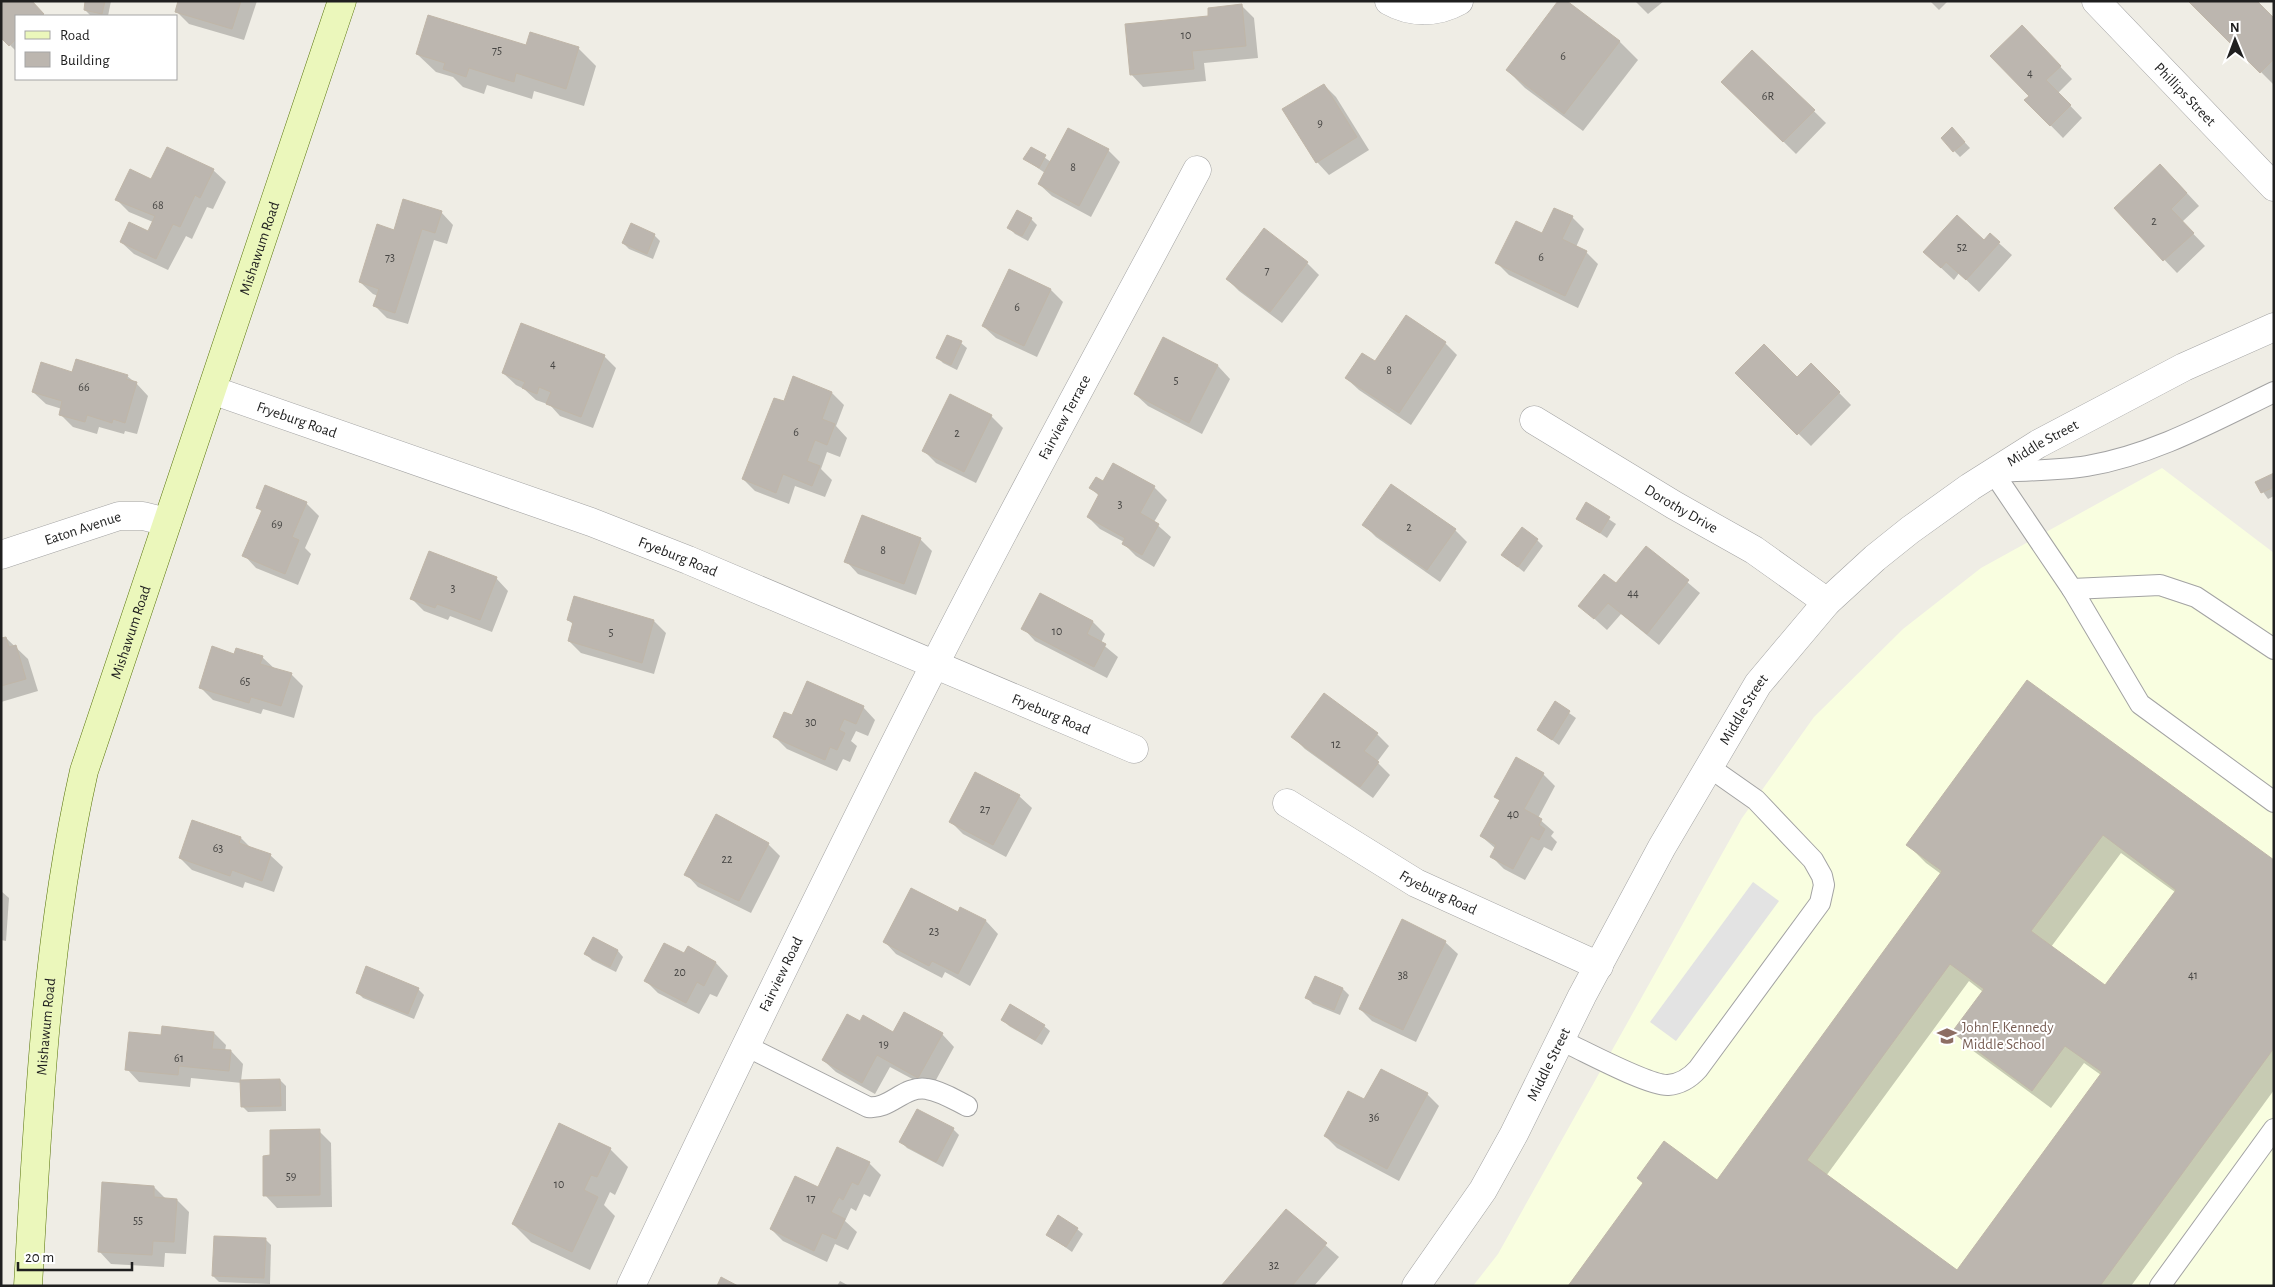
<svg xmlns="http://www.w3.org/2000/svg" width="2275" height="1287" font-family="'Alegreya Sans',sans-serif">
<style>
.education{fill:#f9fee0}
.parking{fill:#e3e3e3}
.shadow{fill:#0003;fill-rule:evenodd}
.building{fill:#bcb6af;stroke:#c0b6a8;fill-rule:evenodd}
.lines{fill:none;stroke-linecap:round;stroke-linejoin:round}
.service-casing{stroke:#a3a3a3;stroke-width:22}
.minor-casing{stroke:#a3a3a3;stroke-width:29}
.secondary-casing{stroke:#577309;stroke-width:29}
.service{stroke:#fff;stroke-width:20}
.minor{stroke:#fff;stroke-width:28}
.secondary{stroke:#ebf7bb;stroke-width:28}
.labels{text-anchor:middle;stroke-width:4;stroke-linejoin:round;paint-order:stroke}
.number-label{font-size:12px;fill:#464543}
.street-label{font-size:15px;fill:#1f1f1f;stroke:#fff}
.education-label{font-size:15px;fill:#785e54;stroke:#fff;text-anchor:start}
</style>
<rect width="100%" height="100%" fill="#efede5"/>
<path class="education" d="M2162 468 2274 553V1286H1473L1498 1254 1742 818 1814 717 1903 629 1981 568Z"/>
<path class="parking" d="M1753 882 1779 901 1676 1041 1650 1022Z"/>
<g class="shadow">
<path d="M1 1H31L45 16H16V51L1 36Z"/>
<path d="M87 1H111L108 16H91L85 10Z"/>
<path d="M179 1H257L244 40 189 24 176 11Z"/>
<path d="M1565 1 1620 42 1638 60 1583 131 1525 88 1507 70Z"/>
<path d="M1635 1H1664L1648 14Z"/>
<path d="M1930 1H1948L1939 10Z"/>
<path d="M2190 1 2274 20V83L2273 84Z"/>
<path d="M1242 6 1254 18 1258 58 1204 63 1206 81 1143 87 1131 74 1210 17Z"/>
<path d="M2034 39 2072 79 2058 93 2082 118 2063 138 2026 100 2030 96Z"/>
<path d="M527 47 578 48 596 66 584 106 534 91 532 99 487 85 484 94 463 87 453 77 436 72 417 54Z"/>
<path d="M1753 51 1826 123 1796 154 1723 82Z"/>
<path d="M1324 85 1336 97 1369 150 1329 175 1317 162 1284 109Z"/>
<path d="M1957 134 1970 148 1960 157 1942 138Z"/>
<path d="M167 148 213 170 226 182 213 209 207 207 192 239 186 236 168 270 134 254 121 242 148 233 153 222 129 212 117 200 152 181Z"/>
<path d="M1031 148 1051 162 1108 150 1120 162 1091 217 1052 196 1039 184 1045 173 1025 159Z"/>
<path d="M2173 178 2199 206 2182 222 2205 246 2177 273 2115 208Z"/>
<path d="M441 212 453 225 447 244 434 240 408 324 387 318 375 306 378 296 373 294 360 282 395 231Z"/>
<path d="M1572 217 1584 229 1576 247 1586 252 1598 264 1578 308 1509 275 1497 263Z"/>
<path d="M1031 219 1037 225 1028 241 1015 234 1009 228Z"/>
<path d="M654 235 660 241 653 259 629 249 623 243Z"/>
<path d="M1990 235 2012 255 1979 292 1959 273 1954 280 1937 264 1984 242Z"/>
<path d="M1307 263 1319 275 1282 323 1239 291 1227 279Z"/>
<path d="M1010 271 1051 290 1063 302 1037 357 996 338 983 326Z"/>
<path d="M1163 339 1218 366 1230 379 1202 434 1148 406 1135 394Z"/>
<path d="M961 343 967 348 957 370 943 363 937 357Z"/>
<path d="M1445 343 1457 355 1411 425 1359 390 1346 378 1375 363Z"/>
<path d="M604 356 616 368 593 428 560 416 550 405 536 400 524 389 516 385 503 373Z"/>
<path d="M1811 364 1851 405 1811 446 1737 373 1797 378Z"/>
<path d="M73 373 127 376 136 383 148 396 137 434 125 431 124 434 99 427 97 434 73 427 60 414 62 409 46 404 33 392Z"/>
<path d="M794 378 832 393 844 405 836 426 847 438 840 457 827 452 821 469 832 480 825 497 795 486 789 504 755 491 743 479 784 403Z"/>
<path d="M991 416 1003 428 976 483 936 463 924 451Z"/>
<path d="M2274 475V496L2268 499 2257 483Z"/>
<path d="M266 486 306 503 319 516 305 548 311 554 298 585 256 568 244 555 262 512 257 507Z"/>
<path d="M1154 487 1167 500 1154 522 1171 537 1154 567 1136 556 1124 544V542L1100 529 1088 517 1099 496 1091 488Z"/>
<path d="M1586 504 1616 524 1607 538 1578 518Z"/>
<path d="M1364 525 1455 530 1467 542 1440 582 1376 537Z"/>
<path d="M920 539 932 551 916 595 858 574 846 561Z"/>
<path d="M1537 540 1543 546 1524 572 1509 560Z"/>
<path d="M1647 548 1700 593 1659 645 1621 614 1607 630 1580 606 1616 585Z"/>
<path d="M496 578 508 591 492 632 450 616 448 620 424 611 412 599Z"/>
<path d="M1040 595 1093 622 1105 634 1101 643 1118 657 1107 678 1035 641 1023 628Z"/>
<path d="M575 598 654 621 666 633 654 674 581 653 569 641 574 625 568 620Z"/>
<path d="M6 638 28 659 38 691 1 702V640Z"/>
<path d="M235 655 262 657 275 669 291 674 303 686 294 718 263 709 261 714 213 700 201 688Z"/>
<path d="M2027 681 2274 862V1090L2131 1286H1570L1717 1182 1941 874 1926 863 1908 845ZM2121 853 2175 892 2105 987 2051 947ZM1969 981 1983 992 1954 1032 1972 1050 2051 1108 2084 1063 2101 1075 1957 1272 1826 1176Z"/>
<path d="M1555 703 1576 718 1559 745 1538 730Z"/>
<path d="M863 707 875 720 868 736 856 731 851 741 857 746 850 762 843 759 837 771 787 749 775 737 793 717Z"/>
<path d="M1377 734 1389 746 1377 762 1390 775 1373 798 1305 749 1293 737Z"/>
<path d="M1543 774 1555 786 1538 818 1554 832 1551 836 1557 842 1552 851 1544 847 1525 880 1504 869 1492 857 1496 849 1481 836 1501 802 1496 797Z"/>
<path d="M1019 796 1032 808 1006 857 963 834 951 822Z"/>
<path d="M241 838 251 848 270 855 283 867 274 892 245 882 243 888 192 870 180 858Z"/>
<path d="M768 844 780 856 751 913 698 887 686 874Z"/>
<path d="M1 891 9 898 6 941 1 940Z"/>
<path d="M961 909 986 921 998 934 970 986 945 972 942 978 896 954 884 941 958 914Z"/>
<path d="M593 939 618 951 623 957 616 972 592 960 586 954Z"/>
<path d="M1445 942 1458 954 1416 1042 1372 1021 1360 1009Z"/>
<path d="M688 947 716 963 728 976 717 997 710 994 699 1014 658 993 646 981 684 955Z"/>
<path d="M1315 977 1343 989 1349 995 1340 1015 1313 1004 1307 998Z"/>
<path d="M418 989 424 995 414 1019 363 998 357 992Z"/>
<path d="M1003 1020 1044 1026 1050 1031 1042 1045 1009 1026Z"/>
<path d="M860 1023 893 1033 942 1034 954 1047 931 1089 890 1067 875 1094 836 1072 823 1060Z"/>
<path d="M214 1033 226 1045 225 1051H231L243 1064 241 1081 280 1080 286 1086V1111L248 1112 242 1106V1083L191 1078 190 1087 139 1082 127 1069 162 1036Z"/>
<path d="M1427 1094 1439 1106 1399 1181 1337 1148 1325 1136 1365 1101Z"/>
<path d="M953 1129 959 1135 943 1167 907 1148 901 1142Z"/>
<path d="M319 1131 331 1143 332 1207 277 1208 265 1195 271 1157Z"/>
<path d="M610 1149 628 1167 615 1195 610 1192 604 1205 615 1216 590 1270 531 1242 513 1224Z"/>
<path d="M869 1163 881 1175 870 1197 864 1194 856 1211 851 1208 845 1221 857 1232 848 1250 835 1244 827 1262 783 1241 771 1229 818 1188Z"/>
<path d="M154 1187 166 1199 177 1200 189 1212 186 1254 165 1253 164 1267 111 1264 99 1251Z"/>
<path d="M1286 1211 1339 1257 1314 1286H1223Z"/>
<path d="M1077 1229 1083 1234 1072 1252 1048 1235Z"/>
<path d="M265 1239 271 1245 270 1284 219 1282 213 1276Z"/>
<path d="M840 1281 849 1286H837Z"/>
</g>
<g class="building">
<path d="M1 1H32L44 14 41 16H16V39L9 46 1 38Z"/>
<path d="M85 1H105L102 14 84 10Z"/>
<path d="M178 1H241L232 29 175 12Z"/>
<path d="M1558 1H1567L1620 41 1564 114 1506 70Z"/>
<path d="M2188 1H2257L2274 18V59L2260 73Z"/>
<path d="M1242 4 1246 46 1192 51 1194 69 1130 75 1125 24 1208 16V8Z"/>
<path d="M428 15 526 45 530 32 579 47 566 89 516 73 514 82 469 68 466 77 443 69 445 63 416 54Z"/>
<path d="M2022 25 2061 66 2046 80 2071 105 2050 126 2024 100 2029 96 1990 56Z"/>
<path d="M1752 50 1815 110 1783 142 1721 82Z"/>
<path d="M1324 84 1357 137 1316 163 1282 109Z"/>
<path d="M1952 127 1965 142 1953 152 1941 138Z"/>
<path d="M1068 128 1109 149 1079 206 1038 184Z"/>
<path d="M167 147 214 169 200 198 195 195 180 227 173 224 156 259 120 242 129 222 148 231 155 216 115 200 130 169 151 179Z"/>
<path d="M1031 147 1046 155 1039 168 1023 159Z"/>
<path d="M2160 164 2187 193 2171 209 2194 233 2163 261 2114 208Z"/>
<path d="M403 199 442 211 435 233 422 229 395 313 373 306 379 289 359 282 377 224 394 230Z"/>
<path d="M1554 208 1573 216 1562 239 1587 251 1565 296 1495 263 1516 221 1542 233Z"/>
<path d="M1017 210 1032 218 1022 236 1007 228Z"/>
<path d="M1957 215 1984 240 1990 233 2000 242 1966 280 1946 262 1941 268 1923 252Z"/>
<path d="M631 223 655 234 647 254 622 243Z"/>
<path d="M1264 228 1308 262 1270 312 1226 279Z"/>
<path d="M1009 269 1051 289 1024 346 982 326Z"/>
<path d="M1406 315 1446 342 1399 413 1345 378 1362 353 1375 361Z"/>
<path d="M521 323 605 355 581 417 546 404 551 392 539 387 537 394 522 388 525 382 502 373Z"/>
<path d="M947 335 962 341 951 365 936 358Z"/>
<path d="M1163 337 1218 365 1189 423 1134 394Z"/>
<path d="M1764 344 1797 377 1811 363 1840 392 1797 435 1735 373Z"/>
<path d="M76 359 128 375 126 379 137 382 125 423 113 419 112 423 87 415 85 422 59 415 62 401 32 392 41 362 72 372Z"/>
<path d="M793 376 832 392 822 419 835 424 827 445 815 440 807 461 820 466 812 486 783 474 776 493 742 479 774 398 784 401Z"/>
<path d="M950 394 992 415 964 472 922 451Z"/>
<path d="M1113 463 1155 486 1140 513 1159 524 1142 555 1122 544 1125 538 1087 517 1099 494 1089 488 1096 477 1103 481Z"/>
<path d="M2274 473V487L2261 493 2255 482Z"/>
<path d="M1391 484 1456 529 1427 570 1362 525Z"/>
<path d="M265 485 307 502 292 537 299 540 285 574 242 556 262 510 256 508Z"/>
<path d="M1586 502 1610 517 1600 533 1576 519Z"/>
<path d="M862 515 921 538 904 584 844 562Z"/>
<path d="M1522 527 1538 539 1518 567 1501 555Z"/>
<path d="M1646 546 1689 580 1647 634 1608 603 1594 619 1578 606 1604 574 1616 583Z"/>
<path d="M429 551 497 577 480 620 437 604 435 608 410 599Z"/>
<path d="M1040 593 1093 621 1087 634 1106 644 1094 667 1021 629Z"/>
<path d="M574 596 654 620 642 663 568 641 573 622 567 620Z"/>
<path d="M6 637 9 647 16 645 26 679 1 686V638Z"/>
<path d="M212 646 234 654 236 648 263 656 260 664 292 673 281 706 251 697 249 703 199 688Z"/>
<path d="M2027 680 2274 860V1048L2100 1286H1568L1643 1183 1637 1178 1664 1141 1717 1180 1942 871 1906 845ZM2103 835 2176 890 2105 985 2031 931ZM1950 964 1984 989 1952 1032 2032 1091 2065 1046 2102 1072 1957 1270 1807 1160Z"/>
<path d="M807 681 864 706 856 724 844 719 839 730 845 733 837 750 830 747 825 760 773 737 784 712 792 715Z"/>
<path d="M1324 693 1378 733 1364 751 1379 762 1360 787 1291 737Z"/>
<path d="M1555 701 1570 711 1552 740 1537 730Z"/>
<path d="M1516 757 1544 773 1524 809 1542 819 1539 825 1545 829 1539 840 1531 836 1513 869 1490 857 1496 845 1480 836 1500 800 1494 797Z"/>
<path d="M975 772 1020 795 993 845 949 822Z"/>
<path d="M716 814 769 843 739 901 684 875Z"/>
<path d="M192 820 241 837 239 843 271 854 262 881 232 870 230 876 179 858Z"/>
<path d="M911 888 958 912 960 907 986 920 958 974 932 961 929 966 883 942Z"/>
<path d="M1402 919 1446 941 1403 1030 1359 1009Z"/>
<path d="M593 937 618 950 610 967 584 954Z"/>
<path d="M664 943 684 953 688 946 716 962 704 986 697 982 686 1003 644 981Z"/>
<path d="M366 966 419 988 408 1014 356 993Z"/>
<path d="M1315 976 1343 988 1334 1010 1305 998Z"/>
<path d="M1010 1004 1045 1025 1035 1040 1001 1020Z"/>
<path d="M904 1012 943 1033 918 1078 877 1055 862 1083 822 1060 847 1014 860 1021 863 1015 893 1032Z"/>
<path d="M162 1026 214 1032 212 1049 231 1050 229 1071 179 1066 178 1075 125 1070 129 1032 161 1035Z"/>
<path d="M1381 1069 1428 1093 1387 1169 1324 1136 1348 1091 1364 1099Z"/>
<path d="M280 1079 281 1106 241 1107 240 1080Z"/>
<path d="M917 1109 954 1128 936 1162 899 1142Z"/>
<path d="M559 1123 611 1148 597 1177 591 1175 584 1190 598 1197 572 1252 512 1224Z"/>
<path d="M320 1129V1195L263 1196V1156L270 1155V1130Z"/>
<path d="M837 1147 870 1162 858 1185 852 1182 843 1200 839 1197 831 1212 845 1219 836 1239 822 1233 814 1251 770 1229 795 1176 818 1187Z"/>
<path d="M102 1182 154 1186V1197L177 1199 174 1242 153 1241 152 1255 98 1252Z"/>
<path d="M1286 1209 1327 1243 1292 1286H1221Z"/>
<path d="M1058 1215 1078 1228 1066 1247 1046 1235Z"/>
<path d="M214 1236 266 1238 264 1278 212 1276Z"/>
<path d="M721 1277 738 1286H717Z"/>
</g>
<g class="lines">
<defs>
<g id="service">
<path d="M1993 472 2072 589 2160 585 2196 597 2274 649"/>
<path d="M1995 472C2025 470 2057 471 2087 466 2153 455 2214 421 2274 392"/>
<path d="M2072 589 2140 704 2274 802"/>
<path d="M1560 1040C1583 1050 1648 1086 1668 1085 1681 1084 1690 1078 1698 1069L1820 903 1824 885 1822 876 1813 860 1756 800 1709 767"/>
<path d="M746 1046 868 1107C890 1110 904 1085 927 1089 941 1091 955 1100 967 1106"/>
<path d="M2160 1286 2274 1129"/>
</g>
<g id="minor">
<path d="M1389 1C1410 13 1436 14 1459 1"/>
<path id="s1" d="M2096 1 2274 187"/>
<path id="s2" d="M212 390 591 522 688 560 1134 749"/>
<path id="s3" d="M1534 420 1674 505 1754 550 1827 602"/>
<path id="s4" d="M1 555 119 516H143L167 522"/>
<path id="s5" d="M1287 803 1416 883 1599 966"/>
<path id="s6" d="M631 1286C730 1077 830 870 935 664 1019 498 1109 335 1197 170"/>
<path id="s7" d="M1416 1286 1483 1190 1514 1134 1582 996 1662 847 1758 684 1827 602 1875 558 1910 530 1970 487 2038 444 2184 367 2274 327"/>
</g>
<g id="secondary">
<path id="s8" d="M28 1286C38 1114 46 939 84 771L342 1"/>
</g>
</defs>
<use href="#service" class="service-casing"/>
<use href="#minor" class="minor-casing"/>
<use href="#secondary" class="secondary-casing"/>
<use href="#service" class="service"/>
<use href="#minor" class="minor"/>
<use href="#secondary" class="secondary"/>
</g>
<defs>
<symbol id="school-bare" viewBox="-9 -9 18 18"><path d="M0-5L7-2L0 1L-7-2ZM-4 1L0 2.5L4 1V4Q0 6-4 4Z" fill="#8d6e63" stroke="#fff" stroke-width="2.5" paint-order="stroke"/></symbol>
</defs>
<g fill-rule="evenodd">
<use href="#school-bare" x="1933" y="1022" width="28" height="28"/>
</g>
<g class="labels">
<g class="number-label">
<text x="1186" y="39">10</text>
<text x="497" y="54">75</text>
<text x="1563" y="60">6</text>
<text x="2030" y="77">4</text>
<text x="1768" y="100">6R</text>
<text x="1320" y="127">9</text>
<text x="1073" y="171">8</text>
<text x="158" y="209">68</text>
<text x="2154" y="225">2</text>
<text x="1962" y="251">52</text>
<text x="390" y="261">73</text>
<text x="1541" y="261">6</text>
<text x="1267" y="274">7</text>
<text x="1017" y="311">6</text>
<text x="553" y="368">4</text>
<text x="1389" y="374">8</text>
<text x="1176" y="384">5</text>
<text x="84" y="391">66</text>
<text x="796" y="436">6</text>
<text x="957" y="437">2</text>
<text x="1120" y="508">3</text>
<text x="277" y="528">69</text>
<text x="1409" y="531">2</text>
<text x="883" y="554">8</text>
<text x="453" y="592">3</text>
<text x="1633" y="597">44</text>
<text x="1057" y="635">10</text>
<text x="611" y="636">5</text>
<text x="245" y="685">65</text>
<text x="811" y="726">30</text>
<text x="1336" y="748">12</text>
<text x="985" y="813">27</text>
<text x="1513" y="818">40</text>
<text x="218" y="852">63</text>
<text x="727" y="863">22</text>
<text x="934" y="935">23</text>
<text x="680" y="976">20</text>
<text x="1403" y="979">38</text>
<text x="2193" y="979">41</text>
<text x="884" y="1048">19</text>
<text x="179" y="1062">61</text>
<text x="1374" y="1121">36</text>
<text x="291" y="1180">59</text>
<text x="559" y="1188">10</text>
<text x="811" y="1202">17</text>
<text x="138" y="1224">55</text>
<text x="1274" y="1269">32</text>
</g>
<g class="street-label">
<text dy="5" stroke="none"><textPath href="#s1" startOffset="129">Phillips Street</textPath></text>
<text dy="5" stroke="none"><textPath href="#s8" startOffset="1070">Mishawum Road</textPath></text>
<text dy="5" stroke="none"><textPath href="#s6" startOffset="971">Fairview Terrace</textPath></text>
<text dy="5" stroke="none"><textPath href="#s2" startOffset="90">Fryeburg Road</textPath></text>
<text dy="5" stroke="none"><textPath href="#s7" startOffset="1069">Middle Street</textPath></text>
<text dy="5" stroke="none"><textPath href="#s3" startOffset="172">Dorothy Drive</textPath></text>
<text dy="5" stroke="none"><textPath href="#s4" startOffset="86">Eaton Avenue</textPath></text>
<text dy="5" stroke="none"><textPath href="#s2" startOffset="495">Fryeburg Road</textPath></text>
<text dy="5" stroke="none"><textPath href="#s8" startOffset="665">Mishawum Road</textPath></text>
<text dy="5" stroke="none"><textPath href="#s7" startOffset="664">Middle Street</textPath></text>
<text dy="5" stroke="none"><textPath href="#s2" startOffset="900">Fryeburg Road</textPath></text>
<text dy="5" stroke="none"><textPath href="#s5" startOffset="176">Fryeburg Road</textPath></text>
<text dy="5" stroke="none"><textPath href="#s6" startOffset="346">Fairview Road</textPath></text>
<text dy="5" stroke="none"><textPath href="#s8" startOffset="260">Mishawum Road</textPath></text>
<text dy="5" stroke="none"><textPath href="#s7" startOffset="259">Middle Street</textPath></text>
</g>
<g class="education-label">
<text x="1962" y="1032">John F. Kennedy<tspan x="1962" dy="17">Middle School</tspan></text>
</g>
</g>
<rect width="2275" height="1287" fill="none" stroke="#1f1f1f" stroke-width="5"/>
<rect x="15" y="15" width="162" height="65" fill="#ffffff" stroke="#a5a5a5"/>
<rect x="25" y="31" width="25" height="8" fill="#ebf7bb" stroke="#a5a5a5"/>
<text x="60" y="40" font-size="15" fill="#1f1f1f">Road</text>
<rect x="25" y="52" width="25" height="15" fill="#bcb6af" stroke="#a5a5a5"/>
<text x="60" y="65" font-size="15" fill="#1f1f1f">Building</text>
<g transform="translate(2235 40) rotate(359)" stroke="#ffffff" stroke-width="4" paint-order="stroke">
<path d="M0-4L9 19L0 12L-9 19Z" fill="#1f1f1f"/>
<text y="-8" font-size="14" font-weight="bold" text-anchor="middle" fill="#1f1f1f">N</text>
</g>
<path d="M18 1262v8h114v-8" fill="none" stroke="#1f1f1f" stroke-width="2.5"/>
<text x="25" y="1262" font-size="15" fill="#1f1f1f" stroke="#ffffff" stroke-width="4" paint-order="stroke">20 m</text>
</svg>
